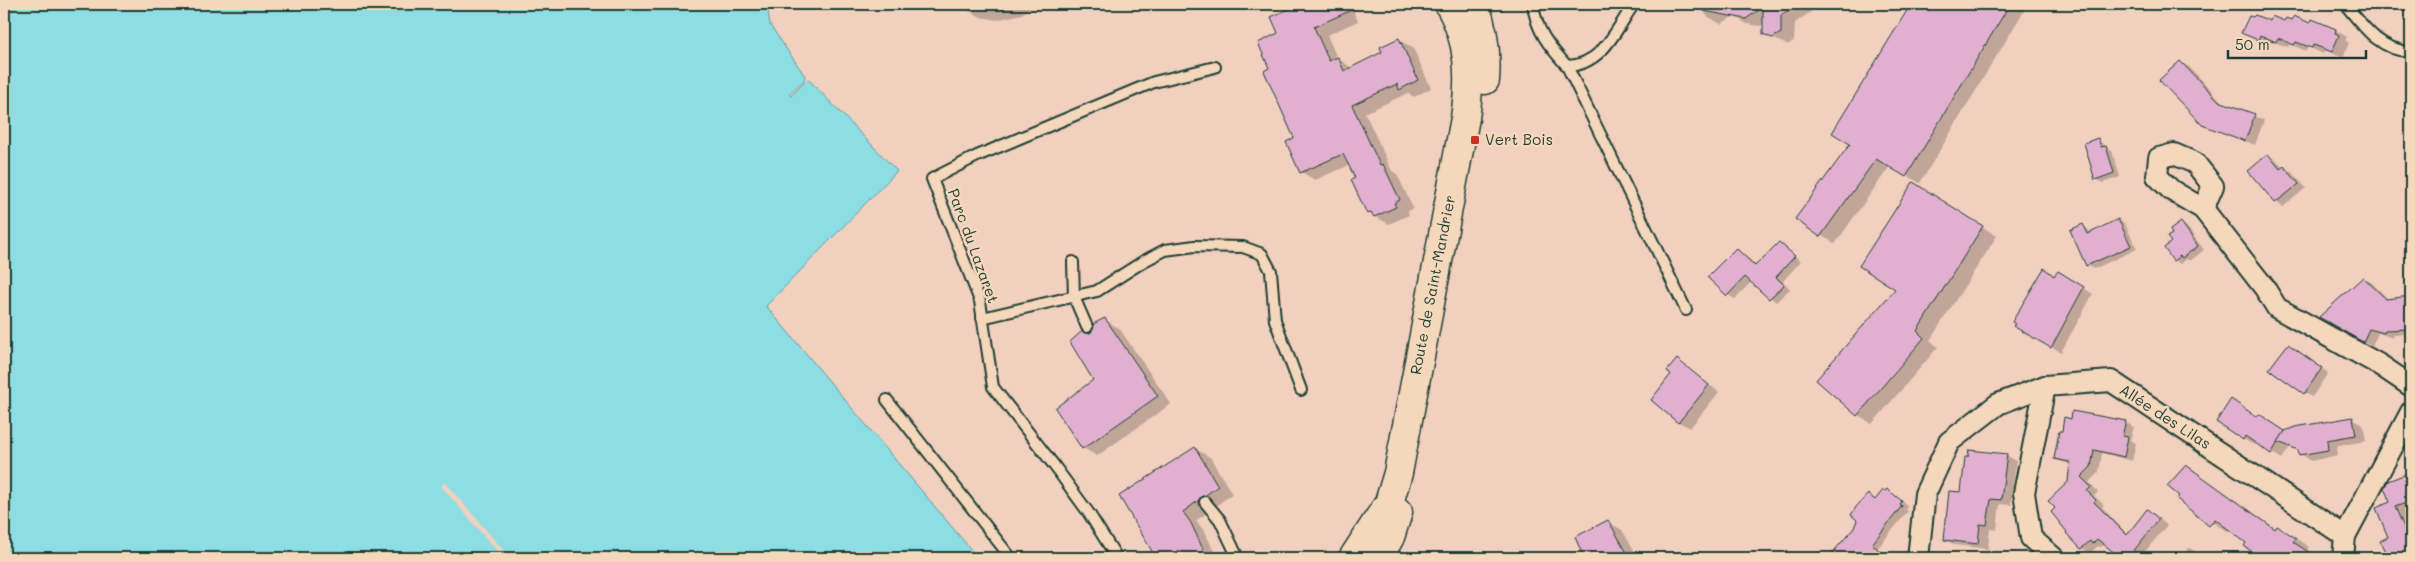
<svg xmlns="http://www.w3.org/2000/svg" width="2415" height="562" font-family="Mali,sans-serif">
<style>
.water{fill:#8cdee4;stroke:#609e9e}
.pier{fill:#f1d0bf}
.shadow{fill:#0003}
.building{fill:#e1b0d0;stroke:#1f3d34}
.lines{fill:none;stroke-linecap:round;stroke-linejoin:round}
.lane-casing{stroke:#1f3d34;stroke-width:14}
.street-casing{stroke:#1f3d34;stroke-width:24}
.secondary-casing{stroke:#1f3d34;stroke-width:31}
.lane{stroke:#f5d8bb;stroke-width:10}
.street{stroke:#f5d8bb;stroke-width:20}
.secondary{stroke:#f5d8bb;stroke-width:28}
.poi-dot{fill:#c8321e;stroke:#f5d8bb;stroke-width:2}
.labels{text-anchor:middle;stroke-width:5;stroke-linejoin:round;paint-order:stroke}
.poi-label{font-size:15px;fill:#1f3d34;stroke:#f5d8bb;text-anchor:start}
.street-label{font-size:15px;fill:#1f3d34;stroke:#f5d8bb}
</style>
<rect width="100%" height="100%" fill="#f1d0bf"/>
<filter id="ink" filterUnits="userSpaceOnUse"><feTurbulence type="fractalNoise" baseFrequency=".02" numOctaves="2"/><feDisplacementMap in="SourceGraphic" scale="10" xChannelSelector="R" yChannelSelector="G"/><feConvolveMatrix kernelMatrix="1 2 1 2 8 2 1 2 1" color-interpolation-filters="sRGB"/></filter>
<g filter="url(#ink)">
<path class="water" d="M4 4H767L770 25 805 76 804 80 789 94 791 96 808 79 897 171 766 306 978 558H4Z"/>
<path class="pier" d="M445 482 510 558H503L441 486Z"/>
<g class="shadow">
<path d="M955 4H1034L1022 14 997 20 981 17Z"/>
<path d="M1303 4H1350L1358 21 1327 35 1337 58 1352 68 1383 52 1399 40 1413 48 1431 88 1414 97 1408 93 1365 113 1392 171 1397 174 1413 208 1408 211 1409 215 1389 224 1368 213 1350 165 1315 180 1301 172 1296 139 1271 69 1280 34 1272 18Z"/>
<path d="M1699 4H1822L1795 23 1794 41 1787 45 1764 34V24L1760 26 1747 24 1734 16 1721 24 1707 16Z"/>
<path d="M1912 4H2028L1920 183 1890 166 1835 244 1797 219 1852 143 1834 133Z"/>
<path d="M2271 23 2311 24 2336 30 2347 37 2345 40 2349 43 2343 58 2325 50 2323 54 2308 47 2306 51 2290 44 2288 47 2271 41 2269 45 2243 32Z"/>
<path d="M2180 62 2189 67 2225 105 2264 120 2255 145 2203 124Z"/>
<path d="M2098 140 2112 151 2120 177 2103 183 2096 179Z"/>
<path d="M2268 155 2276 160 2283 168 2292 172 2306 188 2283 207 2276 202 2250 171Z"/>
<path d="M1927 191 1997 236 1930 340 1938 347 1872 424 1858 415 1817 380 1897 289Z"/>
<path d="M2118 220 2125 224 2137 249 2094 269 2087 265 2083 225 2092 233Z"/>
<path d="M2181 223 2187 227 2204 250 2190 261 2187 259 2180 264 2174 260 2173 234Z"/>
<path d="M1779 243 1801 261 1783 281 1790 289 1776 302 1752 281 1735 299 1728 295 1737 249 1757 266Z"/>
<path d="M2045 269 2056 276 2068 278 2093 294 2061 352 2015 326Z"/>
<path d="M2363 278 2372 283 2389 300 2411 297V334L2394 335 2393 338 2378 333 2372 346 2321 317Z"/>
<path d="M1105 320 1119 328 1171 404 1097 456 1083 448 1095 380 1091 334Z"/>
<path d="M2296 349 2328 373 2312 397 2305 393Z"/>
<path d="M1677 361 1719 392 1690 428 1679 422 1672 374Z"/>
<path d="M2258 418 2286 432 2353 418 2363 424 2366 441 2337 446 2338 455 2311 461 2301 454 2300 451 2290 447 2282 459 2256 442 2254 445 2243 439 2218 421Z"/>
<path d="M2125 422 2134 427 2130 440 2136 443 2132 461 2102 453 2099 472 2089 482 2098 492 2094 496 2104 505 2102 507 2128 535 2155 516 2167 525 2140 558H2123L2105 544 2101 547 2098 546 2090 553 2082 548 2067 533 2069 532 2057 508 2069 483 2071 465 2055 459Z"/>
<path d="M1195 449 1210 457 1232 494 1196 521 1205 532 1217 558H1157L1151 545Z"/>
<path d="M2006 455 2016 461 2011 505 2000 504 1997 530 1990 529 1988 549 1955 545 1945 539 1962 494Z"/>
<path d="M2187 467 2276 529 2292 536 2309 547 2307 551 2317 558H2264L2248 547V542L2229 528 2227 531 2210 521Z"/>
<path d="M2411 473V514L2409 515 2411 521V558H2381L2388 555 2391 503 2389 482Z"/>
<path d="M1888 490 1908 506 1906 509 1908 511 1877 549 1889 558H1830L1855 529 1868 495 1876 500Z"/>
<path d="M1608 522 1622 530 1639 558H1586L1576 537Z"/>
<path d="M2189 548 2193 550 2201 558H2181Z"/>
</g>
<g class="building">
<path d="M1300 4H1365L1314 27 1329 61 1338 57 1344 71 1382 52 1380 47 1399 38 1418 80 1399 90 1397 84 1352 105 1380 165 1383 164 1400 200 1394 203 1396 207 1374 217 1371 213 1367 214 1351 180 1355 178 1343 154 1300 173 1286 142 1294 138 1264 71 1269 68 1258 43 1278 33 1271 17Z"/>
<path d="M1705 4H1799L1781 15V33L1772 38 1763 34V7L1746 19 1704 11Z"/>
<path d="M1911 4H2010L1906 177 1876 159 1820 237 1795 219 1850 144 1832 133Z"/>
<path d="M2255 15 2270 21 2272 16 2284 21 2286 18 2291 20 2294 16 2310 23 2312 19 2336 29 2335 33 2339 35 2332 52 2314 45 2312 48 2296 42 2294 45 2278 38 2276 42 2260 35 2258 40 2241 33 2249 16 2253 17Z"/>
<path d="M2180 61 2219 101 2255 114 2245 141 2202 125 2159 80Z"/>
<path d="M2098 138 2101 147 2106 146 2114 173 2095 180 2084 143Z"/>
<path d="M2268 154 2280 169 2284 166 2299 184 2275 203 2248 171Z"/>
<path d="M1913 182 1983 226 1917 331 1924 338 1857 416 1816 380 1895 289 1859 266Z"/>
<path d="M2118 219 2131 246 2086 266 2070 230 2083 224 2088 234Z"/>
<path d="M2181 222 2198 246 2182 258 2180 256 2173 261 2164 248 2171 242 2167 237 2172 234 2170 230Z"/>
<path d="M1779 242 1795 256 1776 277 1784 285 1769 299 1745 277 1727 296 1707 277 1736 248 1755 266Z"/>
<path d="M2044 268 2054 276 2058 271 2084 287 2051 348 2013 326 2015 324 2012 322Z"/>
<path d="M2363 277 2386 299 2411 296V329L2385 330 2384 333 2369 329 2363 342 2319 317Z"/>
<path d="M1105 318 1158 396 1082 449 1055 408 1093 380 1070 342 1082 331 1090 333 1094 328 1093 324Z"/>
<path d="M2288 344 2322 368 2304 394 2269 369Z"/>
<path d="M1677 359 1709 385 1678 423 1651 400 1671 374 1667 371Z"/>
<path d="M2231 399 2257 417 2259 414 2285 431 2271 454 2245 436 2243 440 2216 422Z"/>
<path d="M2072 411 2126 421 2122 436 2128 437 2124 457 2094 450 2091 467 2081 477 2091 487 2087 491 2096 500 2094 502 2127 535 2147 509 2159 519 2128 558H2121L2097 539 2092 544 2090 541 2081 549 2066 533 2067 532 2051 512 2055 508 2048 501 2068 482 2070 462 2054 459 2059 431H2062L2064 417 2071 419Z"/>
<path d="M2353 417 2356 435 2327 440 2328 450 2299 455 2298 450 2278 442 2285 431 2295 427Z"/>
<path d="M1195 447 1218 486 1183 512 1191 523 1207 558H1156L1119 496Z"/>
<path d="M1969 450 2007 454 2001 500 1991 499 1987 525 1980 524 1978 544 1944 540 1949 491 1961 492 1965 457H1968Z"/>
<path d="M2186 465 2275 529 2277 526 2296 538 2293 542 2318 558H2261L2244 546 2246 543 2215 519 2209 526 2177 499 2179 496 2167 486Z"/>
<path d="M2411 472V501L2395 507 2411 543V558H2388L2380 541 2388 537 2376 508 2390 502 2384 488 2388 481Z"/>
<path d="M1887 489 1902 501 1900 504 1902 506 1872 544 1888 558H1828L1854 528 1857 520 1851 515 1856 507 1868 494 1875 500 1883 490 1885 491Z"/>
<path d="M1608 520 1630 558H1584L1575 537Z"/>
</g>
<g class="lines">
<defs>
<g id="lane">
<path d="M1533 4C1536 31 1549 46 1567 66L1686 310"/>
<path d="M2345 4C2364 27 2379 50 2411 52"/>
<path d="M1567 66C1603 65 1616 29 1634 4"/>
<path d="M1073 262 1074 297 1087 327"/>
<path d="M982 318 1097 291 1144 261 1165 250 1195 246 1243 247 1262 254 1271 271 1275 320 1301 390"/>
<path d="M887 400 1011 558"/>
<path d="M1205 502 1220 520 1238 558"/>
<path d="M1117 558 1088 512 1053 464 993 387 980 301 932 179 977 156 1154 82 1215 67"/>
</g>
<g id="street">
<path d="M2203 209 2213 186 2195 163 2174 154 2159 158 2157 176 2171 190 2203 209 2264 287 2277 308 2380 365 2411 386"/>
<path d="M2045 386 2024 493 2031 538 2054 558"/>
<path d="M1918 558 1925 494 1949 442 1998 404 2045 386 2111 381 2345 536"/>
<path d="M2343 558 2345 536 2411 412"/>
</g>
<g id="secondary">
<path d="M1474 4C1484 29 1487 53 1485 80"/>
<path d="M1353 558 1389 503 1398 473 1465 118C1471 77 1470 41 1449 4"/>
<path d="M1378 558 1390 537 1398 512"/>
</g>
</defs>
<use href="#lane" class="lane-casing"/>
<use href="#street" class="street-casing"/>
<use href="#secondary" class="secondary-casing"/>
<use href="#lane" class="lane"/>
<use href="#street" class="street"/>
<use href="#secondary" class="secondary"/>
</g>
</g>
<rect class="poi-dot" x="1470" y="135" width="10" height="10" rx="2.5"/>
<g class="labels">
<g class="poi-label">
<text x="1485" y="145">Vert Bois</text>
</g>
<g class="street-label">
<text transform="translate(973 246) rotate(70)" y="5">Parc du Lazaret</text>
<text transform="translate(1433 285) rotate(-79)" y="5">Route de Saint-Mandrier</text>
<text transform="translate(2165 417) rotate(33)" y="5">Allée des Lilas</text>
</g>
</g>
<rect width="2415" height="562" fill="none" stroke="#f5d8bb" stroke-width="20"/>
<rect x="10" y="10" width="2395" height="542" fill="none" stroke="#1f3d34" stroke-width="2" filter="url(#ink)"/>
<path d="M2228 50v8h138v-8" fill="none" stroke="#1f3d34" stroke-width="2.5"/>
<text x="2235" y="50" font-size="15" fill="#1f3d34" stroke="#f5d8bb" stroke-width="4" paint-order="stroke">50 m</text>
</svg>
